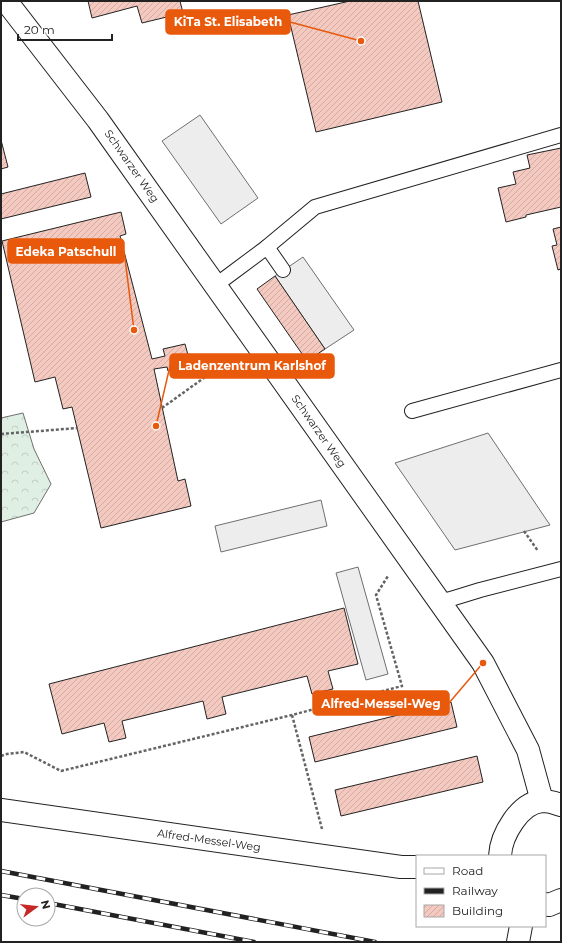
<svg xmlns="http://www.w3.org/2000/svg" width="562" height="943" font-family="Montserrat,sans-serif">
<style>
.forest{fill:url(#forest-crowns);stroke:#6f6f6f}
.parking{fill:#ededed;stroke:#6f6f6f}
.building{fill:url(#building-hatch);stroke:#222}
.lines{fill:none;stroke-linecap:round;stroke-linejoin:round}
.service-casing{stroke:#222;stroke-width:16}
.minor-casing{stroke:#222;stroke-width:24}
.path{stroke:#646464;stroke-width:2.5;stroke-dasharray:3 2;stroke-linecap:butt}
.service{stroke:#fff;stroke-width:14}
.minor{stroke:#fff;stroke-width:22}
.rail-casing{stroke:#222;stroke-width:4.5}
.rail{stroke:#fff;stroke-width:3;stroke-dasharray:9;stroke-linecap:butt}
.labels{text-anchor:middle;stroke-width:3;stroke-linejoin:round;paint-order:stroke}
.street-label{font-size:11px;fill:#222;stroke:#fff}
.leader{fill:none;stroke:#e8590c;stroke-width:1.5}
.callout-dot{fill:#e8590c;stroke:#fff;stroke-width:1.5}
.callout{fill:#e8590c;stroke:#e8590c;stroke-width:1.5}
.callout-label{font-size:12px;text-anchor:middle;font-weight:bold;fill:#fff}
</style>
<defs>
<pattern id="forest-crowns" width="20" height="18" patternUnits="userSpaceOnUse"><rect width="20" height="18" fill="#e0efe3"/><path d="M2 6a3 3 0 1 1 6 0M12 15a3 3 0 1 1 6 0" fill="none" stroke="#c0cdc2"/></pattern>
<pattern id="building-hatch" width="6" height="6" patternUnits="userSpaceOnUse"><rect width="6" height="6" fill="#f3c9c0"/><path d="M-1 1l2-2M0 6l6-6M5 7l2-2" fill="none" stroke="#d0aca5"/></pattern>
</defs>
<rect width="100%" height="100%" fill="#fff"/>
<path class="forest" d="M23 413 34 449 51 484 34 513 1 522V418Z"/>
<g class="parking">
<path d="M200 115 258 198 221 224 162 141Z"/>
<path d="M303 257 354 330 325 349 275 276Z"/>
<path d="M488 433 550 525 455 550 395 463Z"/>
<path d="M321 500 327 526 221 552 215 526Z"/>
<path d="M358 567 388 674 366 680 336 573Z"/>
</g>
<g class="building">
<path d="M88 1H180L183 13 142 23 137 6 92 18Z"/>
<path d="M350 1H418L442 102 316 132 288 15Z"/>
<path d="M1 140 8 167 1 169Z"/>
<path d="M561 148V207L526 215V217L506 222 498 188 516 184 513 172 530 168 527 155Z"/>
<path d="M85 173 91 197 1 219V194Z"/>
<path d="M121 212 126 234 120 236 152 359 165 356 163 349 185 344 191 366 168 371 167 367 154 369 178 481 185 479 191 506 101 528 72 407 63 409 55 377 35 382 2 241Z"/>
<path d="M561 227V269L558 270 552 246 557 245 553 229Z"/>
<path d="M275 276 325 349 307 361 257 289Z"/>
<path d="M344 608 358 664 328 671 333 689 312 694 307 676 222 697 226 714 207 719 203 701 122 721 126 738 109 742 104 723 62 734 49 684Z"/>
<path d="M451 702 457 727 315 762 309 737Z"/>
<path d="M477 756 483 782 341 816 335 790Z"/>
</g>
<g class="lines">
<defs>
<g id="service">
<path d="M267 247 315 207 561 135"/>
<path d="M216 285 267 247 283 270"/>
<path d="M412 411 561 370"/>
<path d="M440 602 454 598 480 590 561 569"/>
</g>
<g id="minor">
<path d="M6 1 98 120 483 663 528 750 542 801"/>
<path d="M1 810 401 867H417"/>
<path d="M500 856C501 835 520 802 543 801 549 801 555 803 561 805"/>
<path d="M545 904 549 905 561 900"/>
<path d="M518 942 521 926"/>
</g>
</defs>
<use href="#service" class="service-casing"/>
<use href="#minor" class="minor-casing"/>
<g class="path">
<path d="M162 408 233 357"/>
<path d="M1 434 78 428"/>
<path d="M524 531 538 551"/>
<path d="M292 715 322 829"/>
<path d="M1 756 7 754 24 752 61 771 292 715 402 686 376 595 388 576"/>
</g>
<use href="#service" class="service"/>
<use href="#minor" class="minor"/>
<defs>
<g id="rail">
<path d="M1 871 375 942"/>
<path d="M1 895 24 899"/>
<path d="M48 903 254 942"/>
</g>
</defs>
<use href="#rail" class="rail-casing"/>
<use href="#rail" class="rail"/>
</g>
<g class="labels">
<g class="street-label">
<text transform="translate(132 166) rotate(55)" y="4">Schwarzer Weg</text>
<text transform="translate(319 431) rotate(55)" y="4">Schwarzer Weg</text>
<text transform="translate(209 840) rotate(8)" y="4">Alfred-Messel-Weg</text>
</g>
</g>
<path class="leader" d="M361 41L290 22M134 330L124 251M156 426L170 366M483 663L449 703"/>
<g class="callout-dot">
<circle cx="361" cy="41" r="4"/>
<circle cx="134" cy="330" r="4"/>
<circle cx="156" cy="426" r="4"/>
<circle cx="483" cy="663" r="4"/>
</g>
<g class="callout">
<rect x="166" y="10" width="124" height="24" rx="4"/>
<rect x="8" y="239" width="116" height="24" rx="4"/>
<rect x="170" y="354" width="164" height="24" rx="4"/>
<rect x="313" y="691" width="136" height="24" rx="4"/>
</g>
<g class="callout-label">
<text x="228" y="26">KiTa St. Elisabeth</text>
<text x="66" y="256">Edeka Patschull</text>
<text x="252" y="370">Ladenzentrum Karlshof</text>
<text x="381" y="708">Alfred-Messel-Weg</text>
</g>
<rect width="562" height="943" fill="none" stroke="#222222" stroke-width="4"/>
<rect x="416" y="855" width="130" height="72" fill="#ffffff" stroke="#a7a7a7"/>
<rect x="424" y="868" width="20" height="6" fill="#ffffff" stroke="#a7a7a7"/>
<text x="452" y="875" font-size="12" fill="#222222">Road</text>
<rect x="424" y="888" width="20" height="6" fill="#222222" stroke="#a7a7a7"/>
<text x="452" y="895" font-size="12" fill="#222222">Railway</text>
<rect x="424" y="905" width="20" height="12" fill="url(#building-hatch)" stroke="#a7a7a7"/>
<text x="452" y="915" font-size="12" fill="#222222">Building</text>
<g transform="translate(36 907) rotate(75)"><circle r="19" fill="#ffffff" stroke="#a7a7a7"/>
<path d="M0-3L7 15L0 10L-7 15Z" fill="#c62828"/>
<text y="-6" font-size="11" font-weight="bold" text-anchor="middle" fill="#222222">N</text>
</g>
<path d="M18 34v6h94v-6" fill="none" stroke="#222222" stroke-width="2"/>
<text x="24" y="34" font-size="12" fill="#222222" stroke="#ffffff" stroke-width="3" paint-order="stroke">20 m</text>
</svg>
